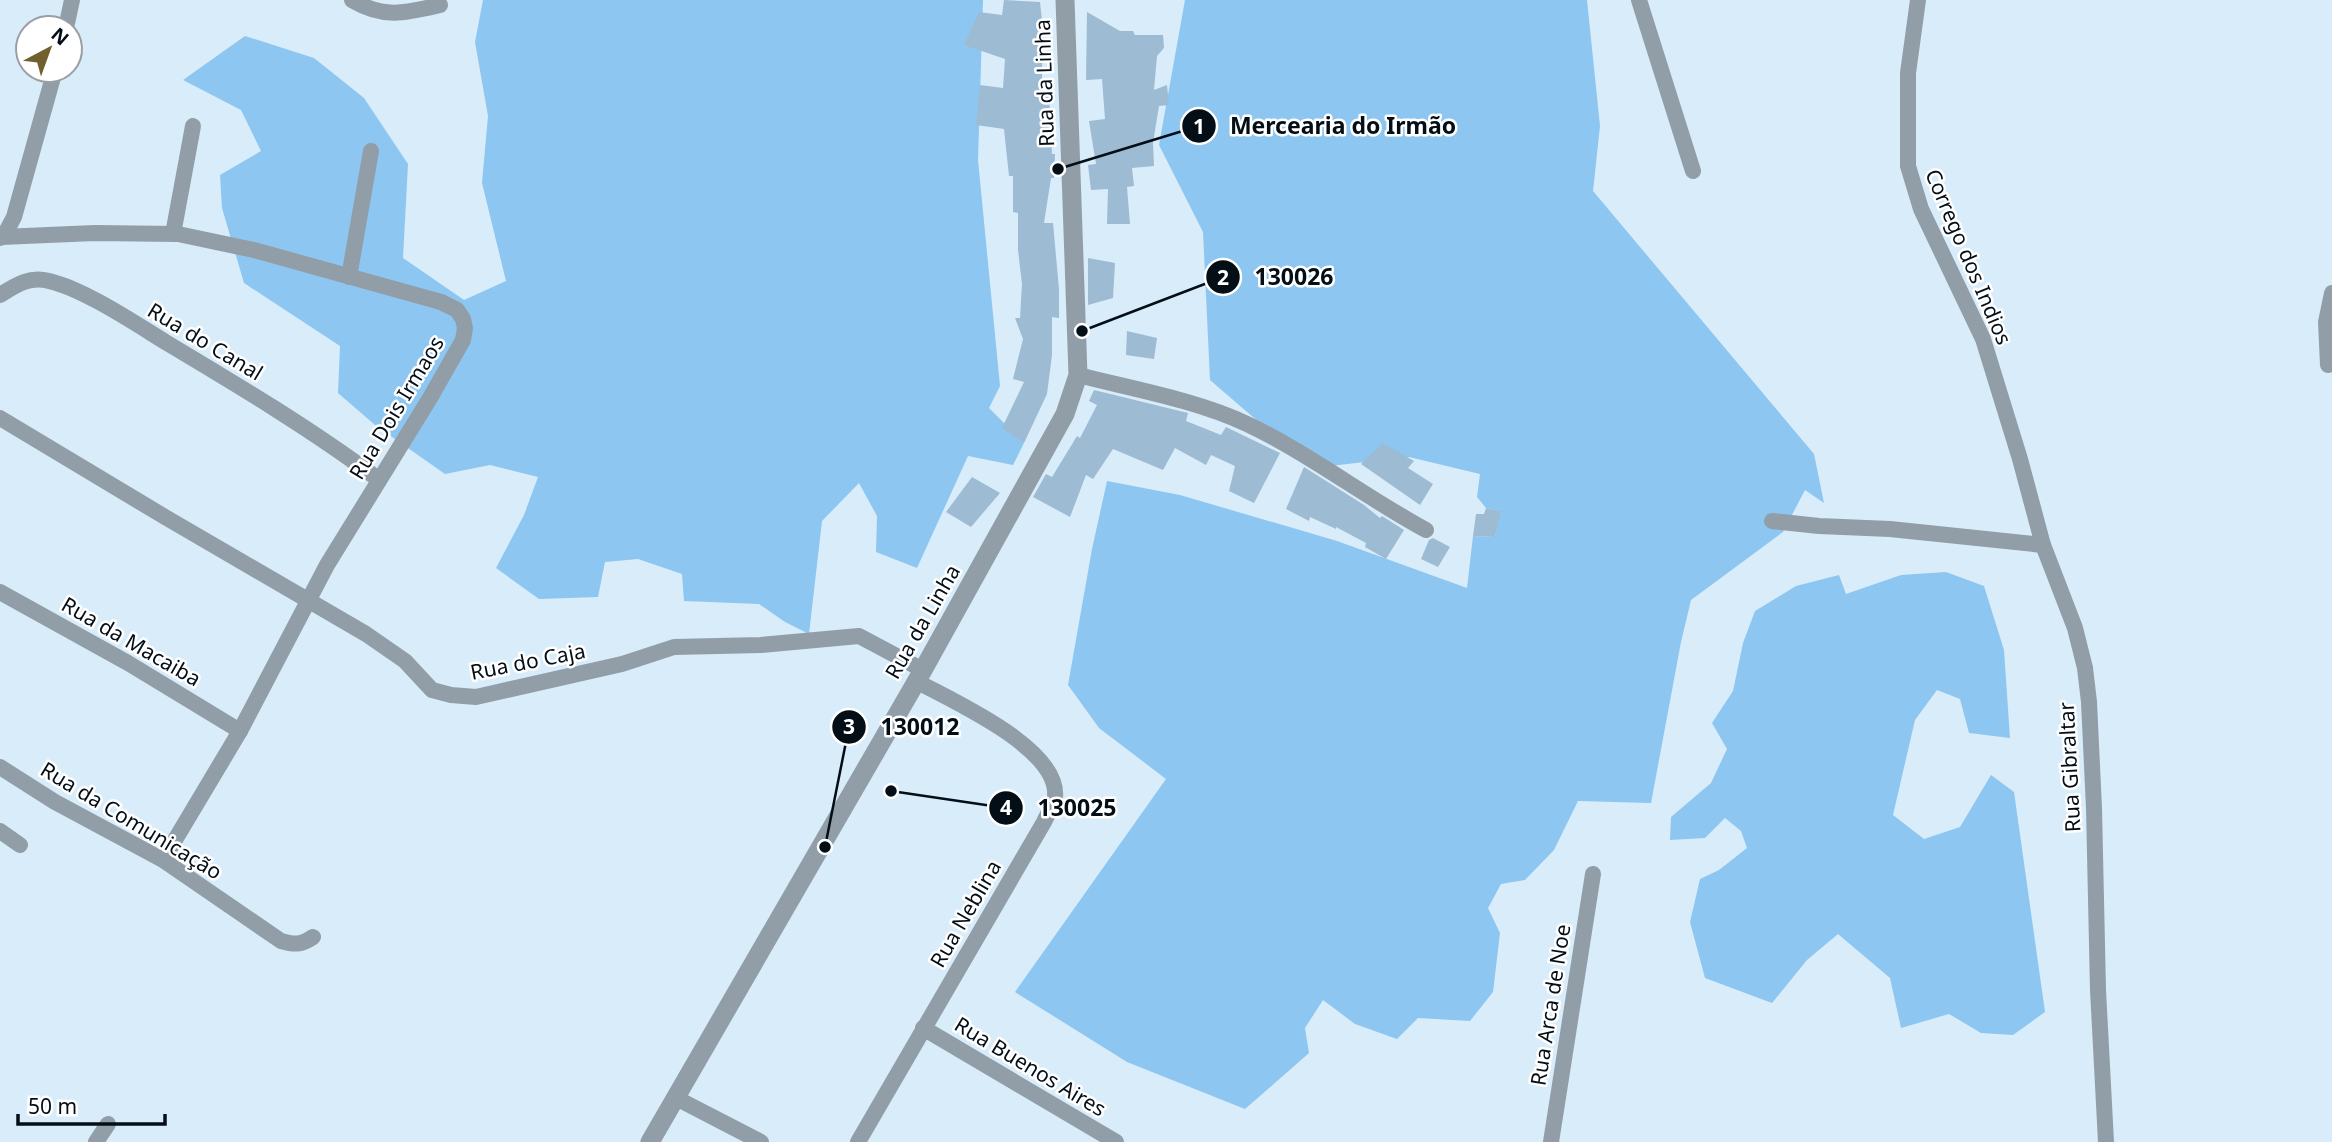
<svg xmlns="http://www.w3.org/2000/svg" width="2332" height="1142" font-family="'Noto Sans',sans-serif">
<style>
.green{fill:#8dc6f0}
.building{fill:#9dbbd2}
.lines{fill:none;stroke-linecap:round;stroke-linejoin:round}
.minor{stroke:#919ea8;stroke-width:16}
.tertiary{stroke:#919ea8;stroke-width:19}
.labels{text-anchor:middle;stroke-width:5;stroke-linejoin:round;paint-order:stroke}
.street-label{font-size:21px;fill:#040e16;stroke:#fff}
.leader{fill:none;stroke:#040e16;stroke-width:2.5}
.callout-dot{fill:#040e16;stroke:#fff;stroke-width:2.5}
.mark-label{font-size:21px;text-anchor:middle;font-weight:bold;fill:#fff}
.callout-label{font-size:23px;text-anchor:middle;font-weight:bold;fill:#040e16;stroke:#fff;stroke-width:5;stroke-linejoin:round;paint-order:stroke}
</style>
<rect width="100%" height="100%" fill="#d9ecfa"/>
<g class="green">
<path d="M483 0H983L978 160 1000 386 989 408 1024 443 1013 465 968 456 917 568 876 552 877 516 859 483 822 521 809 634 785 622 759 604 684 601 682 574 638 559 605 562 598 597 539 599 496 568 524 515 538 477 490 465 445 474 375 425 338 393 340 346 244 283 222 208 220 175 261 151 241 110 183 80 245 36 314 58 364 98 408 164 403 258 464 300 506 281 482 183 488 116 475 42Z"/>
<path d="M1185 0H1587L1600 126 1593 191 1814 454 1824 503 1805 490 1783 532 1691 600 1681 642 1651 803 1578 801 1554 850 1525 880 1501 884 1488 908 1500 933 1493 992 1470 1021 1418 1018 1397 1039 1355 1024 1323 1000 1305 1028 1309 1053 1245 1109 1127 1062 1015 992 1166 779 1099 728 1068 685 1092 549 1107 481 1180 495 1337 541 1467 588 1473 536 1495 537 1500 511 1486 508 1477 497 1480 474 1409 457 1312 468 1210 380 1203 232 1159 145Z"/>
<path d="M1946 572 1984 586 2004 650 2010 738 1969 733 1960 699 1937 690 1915 720 1893 815 1924 839 1960 827 1991 775 2014 792 2045 1012 2013 1035 1981 1033 1949 1014 1901 1028 1890 978 1838 934 1807 960 1772 1003 1705 978 1690 922 1700 879 1719 870 1747 848 1741 831 1725 818 1705 838 1670 840 1671 817 1711 783 1727 749 1712 723 1733 691 1743 643 1755 611 1796 586 1839 575 1846 594 1901 575Z"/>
</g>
<g class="building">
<path d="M1004 0 1040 2 1045 49 1042 48V94H1049L1052 154H1055L1054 178H1051L1044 223H1053L1059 289V318L1052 317V355L1047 394 1024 443 1002 428 1024 382 1013 379 1023 339 1015 318H1020L1022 284 1018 250V213L1013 212V176H1009L1004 129 976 125 980 85 1003 88 1005 59 964 45 979 12 1002 15Z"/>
<path d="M1087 12 1120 31H1133L1135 35H1163L1164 48 1157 56 1154 90 1167 85 1169 105 1159 106 1153 143 1154 166 1132 168 1134 186 1127 187 1130 224H1107L1108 189 1091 190 1088 165 1096 164 1089 121 1105 119 1102 79 1086 80Z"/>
<path d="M1088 258 1115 263 1113 298 1088 305Z"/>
<path d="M1127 331 1157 338 1154 359 1126 355Z"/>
<path d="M1094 390 1188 413 1186 421 1221 435 1226 427 1280 453 1254 503 1229 491 1235 466 1211 455 1206 465 1175 448 1163 470 1113 449 1093 479 1086 475 1070 517 1033 497 1046 474 1052 477 1077 436 1080 438 1097 405 1089 401Z"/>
<path d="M1383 443 1414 461 1408 468 1433 484 1420 505 1361 464Z"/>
<path d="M1304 467 1364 505 1380 518 1382 516 1404 530 1386 559 1365 547 1366 543 1336 527V529L1310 517 1309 521 1286 509Z"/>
<path d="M972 477 1000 493 971 527 946 512Z"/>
<path d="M1486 508 1501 511 1495 537 1473 536 1476 514H1484Z"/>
<path d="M1433 538 1450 547 1438 567 1421 559 1429 540Z"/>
</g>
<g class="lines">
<g class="minor">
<path d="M352 0C384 19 406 13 440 5"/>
<path d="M1639 0 1693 171"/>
<path d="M1918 0 1908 73V166L1921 209 1983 339 2020 459 2043 545 2075 628 2085 668 2089 702 2094 808 2098 990 2106 1142"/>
<path d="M66 28 72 0"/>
<path d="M173 234 193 126"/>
<path d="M1 237 95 233 178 234 254 250 441 302 457 310 463 319 465 328 463 340 430 398 327 565 240 731 163 860"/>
<path d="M0 238 5 234 14 217 55 70"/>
<path d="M349 277 371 151"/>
<path d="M0 295C16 285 29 276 49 281 84 289 136 324 167 343 239 386 311 429 378 479"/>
<path d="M2328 365 2326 322 2332 293"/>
<path d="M1078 375C1133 389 1196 400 1247 424 1310 454 1365 497 1426 530"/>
<path d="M0 418 165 517 366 634 405 661 432 690 451 695 476 697 622 664 674 647 761 645 859 636 923 670"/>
<path d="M1772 521 1819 526 1890 529 2043 545"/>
<path d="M0 592 128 663 240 731"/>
<path d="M0 767 55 802 163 860 281 941C295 945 301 945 313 937"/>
<path d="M0 831 20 845"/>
<path d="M923 1028 1116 1142"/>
<path d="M676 1098 761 1142"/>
<path d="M96 1142 108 1124"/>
<path d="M858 1142 1044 822C1047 815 1054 805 1055 797 1060 748 952 701 916 681"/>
<path d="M1551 1142 1593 874"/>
</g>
<path class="tertiary" d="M650 1142 923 670 1065 414 1078 375 1065 0"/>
</g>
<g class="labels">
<g class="street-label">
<text transform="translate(1045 83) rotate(-92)" y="7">Rua da Linha</text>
<text transform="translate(1968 257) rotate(67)" y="7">Corrego dos Indios</text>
<text transform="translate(205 342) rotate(31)" y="7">Rua do Canal</text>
<text transform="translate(397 408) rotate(-59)" y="7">Rua Dois Irmaos</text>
<text transform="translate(923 622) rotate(-60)" y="7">Rua da Linha</text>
<text transform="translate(131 642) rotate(30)" y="7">Rua da Macaiba</text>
<text transform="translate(528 662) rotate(-11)" y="7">Rua do Caja</text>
<text transform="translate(2070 767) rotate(-93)" y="7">Rua Gibraltar</text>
<text transform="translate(131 821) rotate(31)" y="7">Rua da Comunicação</text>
<text transform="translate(966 914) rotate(-60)" y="7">Rua Neblina</text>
<text transform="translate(1551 1005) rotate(-81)" y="7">Rua Arca de Noe</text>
<text transform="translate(1030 1067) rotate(31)" y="7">Rua Buenos Aires</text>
</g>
</g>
<path class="leader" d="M1058 169L1199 126M1082 331L1223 277M825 847L849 727M891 791L1006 808"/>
<g class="callout-dot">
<circle cx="1058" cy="169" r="7"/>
<circle cx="1082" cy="331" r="7"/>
<circle cx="825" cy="847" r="7"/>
<circle cx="891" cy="791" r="7"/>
<circle cx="1199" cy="126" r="18"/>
<circle cx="1223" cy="277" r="18"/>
<circle cx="849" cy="727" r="18"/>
<circle cx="1006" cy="808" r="18"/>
</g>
<g class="mark-label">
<text x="1199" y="134">1</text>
<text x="1223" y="285">2</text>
<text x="849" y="734">3</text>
<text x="1006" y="815">4</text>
</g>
<g class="callout-label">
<text x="1343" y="134">Mercearia do Irmão</text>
<text x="1294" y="285">130026</text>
<text x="920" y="735">130012</text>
<text x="1077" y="816">130025</text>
</g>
<g transform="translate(49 49) rotate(41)"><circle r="33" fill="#ffffff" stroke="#9b9fa2" stroke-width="2"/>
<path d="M0-5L12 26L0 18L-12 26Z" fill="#71602e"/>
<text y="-10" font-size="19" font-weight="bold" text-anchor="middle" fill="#040e16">N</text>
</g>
<path d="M18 1114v10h147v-10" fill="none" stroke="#040e16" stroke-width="3.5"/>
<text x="28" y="1114" font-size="21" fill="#040e16" stroke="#ffffff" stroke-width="5" paint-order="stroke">50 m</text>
</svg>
